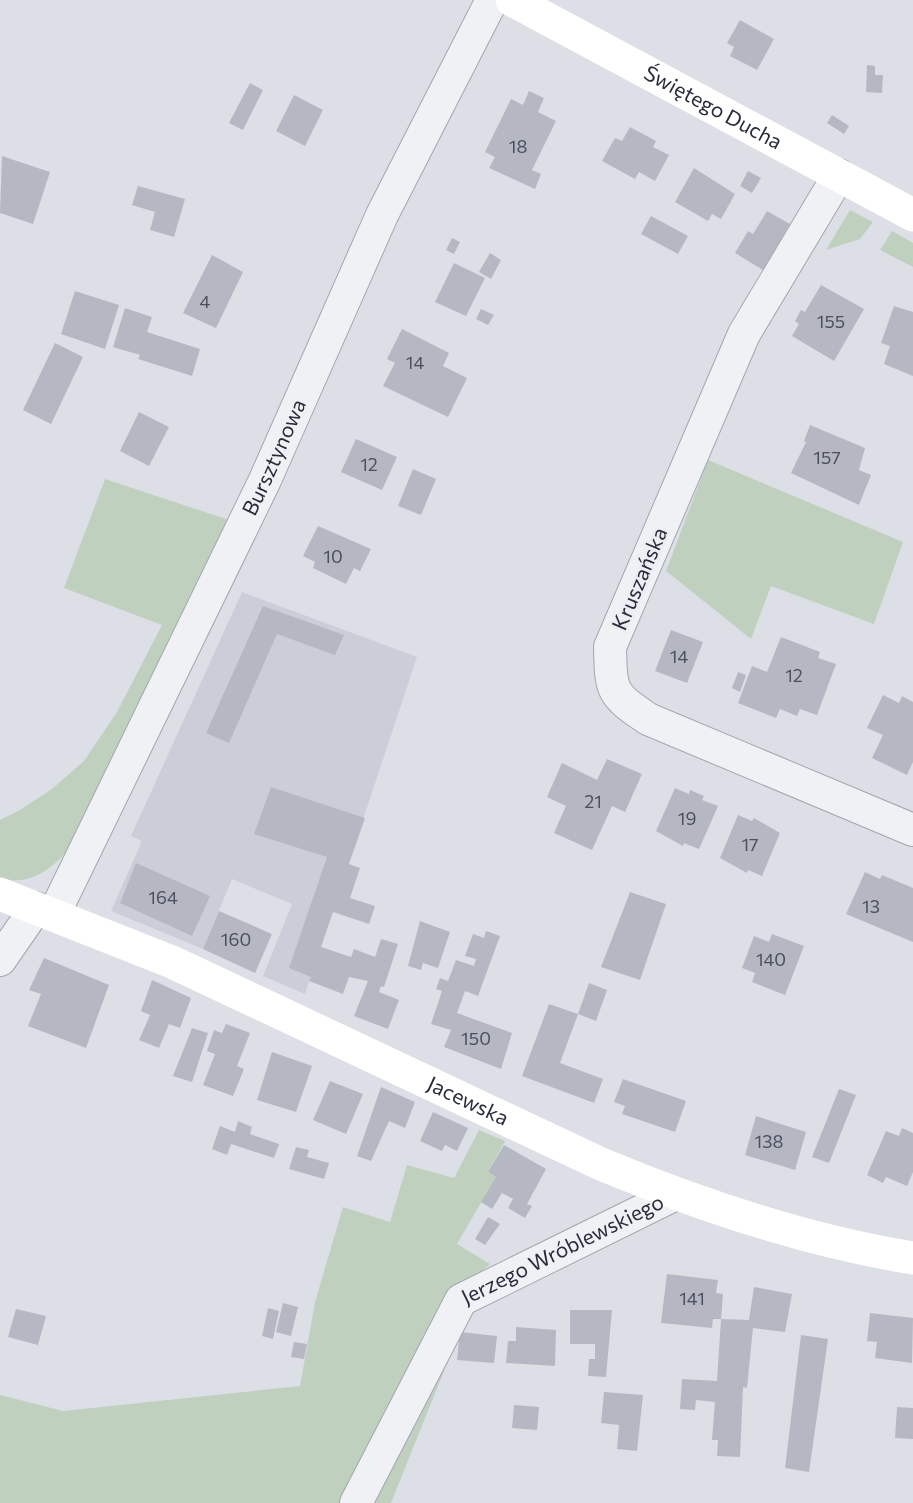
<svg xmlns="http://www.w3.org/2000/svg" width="913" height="1503" font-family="Commissioner,sans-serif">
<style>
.built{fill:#cbced8}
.green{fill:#c0d0bf}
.building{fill:#b5b8c3}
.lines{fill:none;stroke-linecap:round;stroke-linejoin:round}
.street-casing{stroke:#a3a6b0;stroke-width:34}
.street{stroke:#f0f1f5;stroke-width:32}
.secondary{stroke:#fff;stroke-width:33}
.labels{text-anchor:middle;stroke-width:6;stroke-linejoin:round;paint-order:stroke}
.number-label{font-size:18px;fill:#4b4f5e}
.street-label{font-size:21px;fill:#282c3c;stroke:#eceef4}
</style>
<rect width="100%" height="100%" fill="#dddfe6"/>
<path class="built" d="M242 592 417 657 305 994 263 976 292 904 232 879 203 949 111 911 142 841 131 836Z"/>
<g class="green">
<path d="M850 210 873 222 860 239 826 250Z"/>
<path d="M892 231 913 243V267L880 250Z"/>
<path d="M708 460 903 542 874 624 771 586 751 639 666 571Z"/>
<path d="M105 479 232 521 77 840C57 864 34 888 0 878V820L20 810 52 789 84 761 117 712 162 625 64 588Z"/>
<path d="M479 1130 505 1141 488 1172 496 1177 457 1244 490 1264 455 1294 350 1503H0V1395L63 1411 300 1386 315 1302 343 1207 390 1222 407 1165 454 1178Z"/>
<path d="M468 1311 391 1503H364Z"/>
</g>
<g class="building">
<path d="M740 20 774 39 757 70 730 56 734 47 727 43Z"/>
<path d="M867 65 875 66V75H883L882 93 866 92Z"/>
<path d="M250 83 263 90 243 130 229 123Z"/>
<path d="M529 91 544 98 538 112 556 121 532 170 541 174 535 189 489 168 495 157 485 152 511 99 523 105Z"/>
<path d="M294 95 323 110 305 146 276 131Z"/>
<path d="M832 115 849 126 844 134 827 123Z"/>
<path d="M630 127 656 141 653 147 669 155 655 181 639 172 635 179 602 161 615 138 622 141Z"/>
<path d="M2 156 50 172 33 224 0 213Z"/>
<path d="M694 168 735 194 721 219 712 214 708 221 675 202Z"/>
<path d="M748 171 761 178 752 193 740 186Z"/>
<path d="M138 186 185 199 174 237 150 230 155 212 132 205Z"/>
<path d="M767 211 790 224 763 270 735 253 748 231 753 234Z"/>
<path d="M651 216 688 236 678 254 641 234Z"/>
<path d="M452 238 460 242 454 254 446 250Z"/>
<path d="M490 253 501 260 491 279 479 272Z"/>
<path d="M212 255 243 272 216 328 183 313Z"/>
<path d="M454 263 485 278 466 316 435 302Z"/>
<path d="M821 285 864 309 834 361 792 336 799 324 795 321 801 310 805 312Z"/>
<path d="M75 291 119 305 105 349 61 334Z"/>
<path d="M894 306 913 312V376L884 364 890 346 881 343Z"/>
<path d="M125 308 152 317 147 332 200 349 192 376 138 359 140 355 113 347Z"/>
<path d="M481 309 494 315 488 325 476 319Z"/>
<path d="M402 329 449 353 443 366 467 378 448 417 383 386 395 363 387 359Z"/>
<path d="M55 343 83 357 51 424 23 410Z"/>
<path d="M139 412 169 427 149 466 120 451Z"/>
<path d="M810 425 865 448 859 470 871 475 859 505 791 473 806 442 804 441Z"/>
<path d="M356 439 397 457 382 490 341 472Z"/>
<path d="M413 469 436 479 421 515 398 506Z"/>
<path d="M318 526 371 549 360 571 354 568 346 584 313 568 315 562 303 556Z"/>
<path d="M263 606 344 635 335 655 277 634 229 743 206 733Z"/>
<path d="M671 630 703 642 687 683 655 671Z"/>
<path d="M781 637 820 652 818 658 836 664 817 715 800 709 797 716 780 709 776 718 738 703 752 666 767 672Z"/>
<path d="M738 672 746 675 740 692 732 688Z"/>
<path d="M883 695 899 703 902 696 913 702V762L907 775 872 758 883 735 867 728Z"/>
<path d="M607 759 642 774 625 812 612 806 592 850 554 833 566 806 547 797 562 763 597 780Z"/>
<path d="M271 787 365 818 349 864 360 868 350 898 375 906 369 924 333 912 321 947 351 957 354 949 375 957 381 939 398 944 384 987 381 986 379 992 399 1000 388 1029 354 1016 368 981 349 977 343 994 309 981 311 977 289 968 327 857 254 834Z"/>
<path d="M675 788 689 794 690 790 704 796 702 800 718 806 699 849 684 843 683 846 656 831Z"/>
<path d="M738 815 752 821 754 818 780 833 762 876 748 870 747 873 720 858Z"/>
<path d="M136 863 210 896 192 936 120 903Z"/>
<path d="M865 872 880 879 882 875 913 888V942L846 914Z"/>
<path d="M630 892 666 904 640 980 601 967Z"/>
<path d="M219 911 272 934 255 973 203 949Z"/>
<path d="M420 921 450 932 438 968 423 963 421 970 408 966Z"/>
<path d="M486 931 500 936 478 996 465 991 457 1013 512 1033 501 1069 444 1047 451 1030 431 1024 442 991 436 989 440 978 448 981 456 960 474 966 476 959 465 956 473 934 484 938Z"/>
<path d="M772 934 804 946 785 995 752 982 755 973 742 968 754 936 769 942Z"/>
<path d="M44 958 109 985 86 1048 28 1026 41 994 29 990Z"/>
<path d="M152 980 191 998 180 1028 169 1024 159 1048 139 1040 150 1015 141 1011Z"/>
<path d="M589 983 607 990 596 1021 578 1014Z"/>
<path d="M549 1004 578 1014 560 1063 603 1079 594 1103 522 1076Z"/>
<path d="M226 1024 250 1033 237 1066 244 1069 233 1096 203 1085 215 1054 207 1051 214 1030 222 1033Z"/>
<path d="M192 1028 208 1033 192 1082 173 1076Z"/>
<path d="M272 1052 312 1066 296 1112 257 1100Z"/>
<path d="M623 1079 686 1101 675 1132 622 1114 625 1106 614 1102Z"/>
<path d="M330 1081 363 1094 346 1134 313 1120Z"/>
<path d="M381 1087 415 1102 405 1128 389 1121 371 1161 357 1156Z"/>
<path d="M839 1089 856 1095 829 1163 812 1157Z"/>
<path d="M433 1112 468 1128 457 1151 445 1145 442 1151 420 1141Z"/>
<path d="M756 1116 806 1132 795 1170 745 1155Z"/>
<path d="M238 1121 252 1127 250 1134 279 1144 274 1158 231 1144 227 1155 212 1149 220 1126 235 1132Z"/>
<path d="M902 1128 913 1133V1172L907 1186 886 1177 883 1183 867 1175 886 1131 899 1136Z"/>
<path d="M504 1145 546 1169 527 1204 532 1206 525 1218 508 1208 513 1199 502 1193 492 1209 481 1202 496 1177 488 1172Z"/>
<path d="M296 1147 309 1150 307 1157 329 1163 324 1179 289 1169Z"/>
<path d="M488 1217 500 1224 485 1245 475 1239Z"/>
<path d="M667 1274 718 1280 716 1293 723 1294 721 1319H713L712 1328 661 1323Z"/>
<path d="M754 1287 792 1294 785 1332 753 1328 747 1388 743 1387 740 1457 717 1456 718 1440H712L715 1402 696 1400 695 1410 680 1409 682 1379 717 1381 721 1319 749 1320Z"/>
<path d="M283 1303 298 1307 291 1336 276 1332Z"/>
<path d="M268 1308 279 1311 273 1339 262 1336Z"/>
<path d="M16 1309 46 1316 38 1345 8 1337Z"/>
<path d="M570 1310H612L606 1377 588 1376 589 1359H595V1344H570Z"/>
<path d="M870 1313 913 1318 912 1363 875 1358 877 1342 867 1341Z"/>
<path d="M516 1327 556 1330 555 1366 506 1363 508 1341H516Z"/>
<path d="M460 1332 497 1336 494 1363 457 1360Z"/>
<path d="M801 1335 828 1339 809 1472 785 1468Z"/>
<path d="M294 1342 307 1344 304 1359 291 1357Z"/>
<path d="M604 1392 643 1395 637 1451 617 1449 619 1425 601 1423Z"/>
<path d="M514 1405 539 1407 537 1430 512 1428Z"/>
<path d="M897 1407 913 1408V1439L895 1438Z"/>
</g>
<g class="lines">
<defs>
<g id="street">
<path d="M839 175 744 334 610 647C611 692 611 694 648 719L913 830"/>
<path id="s1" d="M54 914 265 480 382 215 492 0"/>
<path d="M0 960 36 908"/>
<path id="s2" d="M356 1503 461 1300 676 1194"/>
</g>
</defs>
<use href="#street" class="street-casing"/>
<use href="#street" class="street"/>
<g class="secondary">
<path id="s3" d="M512 0 913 215"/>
<path id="s4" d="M0 894 172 962 601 1164C700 1205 807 1241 913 1258"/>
</g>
</g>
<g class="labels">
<g class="number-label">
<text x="518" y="153">18</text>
<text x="205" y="308">4</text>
<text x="831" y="328">155</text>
<text x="415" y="369">14</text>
<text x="827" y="464">157</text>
<text x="369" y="471">12</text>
<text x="333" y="563">10</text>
<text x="679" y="663">14</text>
<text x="794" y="682">12</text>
<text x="593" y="808">21</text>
<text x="687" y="825">19</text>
<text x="750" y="851">17</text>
<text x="163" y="904">164</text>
<text x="871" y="913">13</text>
<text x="236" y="946">160</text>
<text x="771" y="966">140</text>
<text x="476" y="1045">150</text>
<text x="769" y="1148">138</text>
<text x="692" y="1305">141</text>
</g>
<g class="street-label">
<text dy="7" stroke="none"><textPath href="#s3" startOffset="228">Świętego Ducha</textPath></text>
<text dy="7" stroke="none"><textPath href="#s1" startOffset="507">Bursztynowa</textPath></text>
<text transform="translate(640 579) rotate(-67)" y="7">Kruszańska</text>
<text dy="7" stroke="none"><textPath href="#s4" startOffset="512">Jacewska</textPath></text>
<text dy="7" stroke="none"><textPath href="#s2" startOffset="342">Jerzego Wróblewskiego</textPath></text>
</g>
</g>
</svg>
